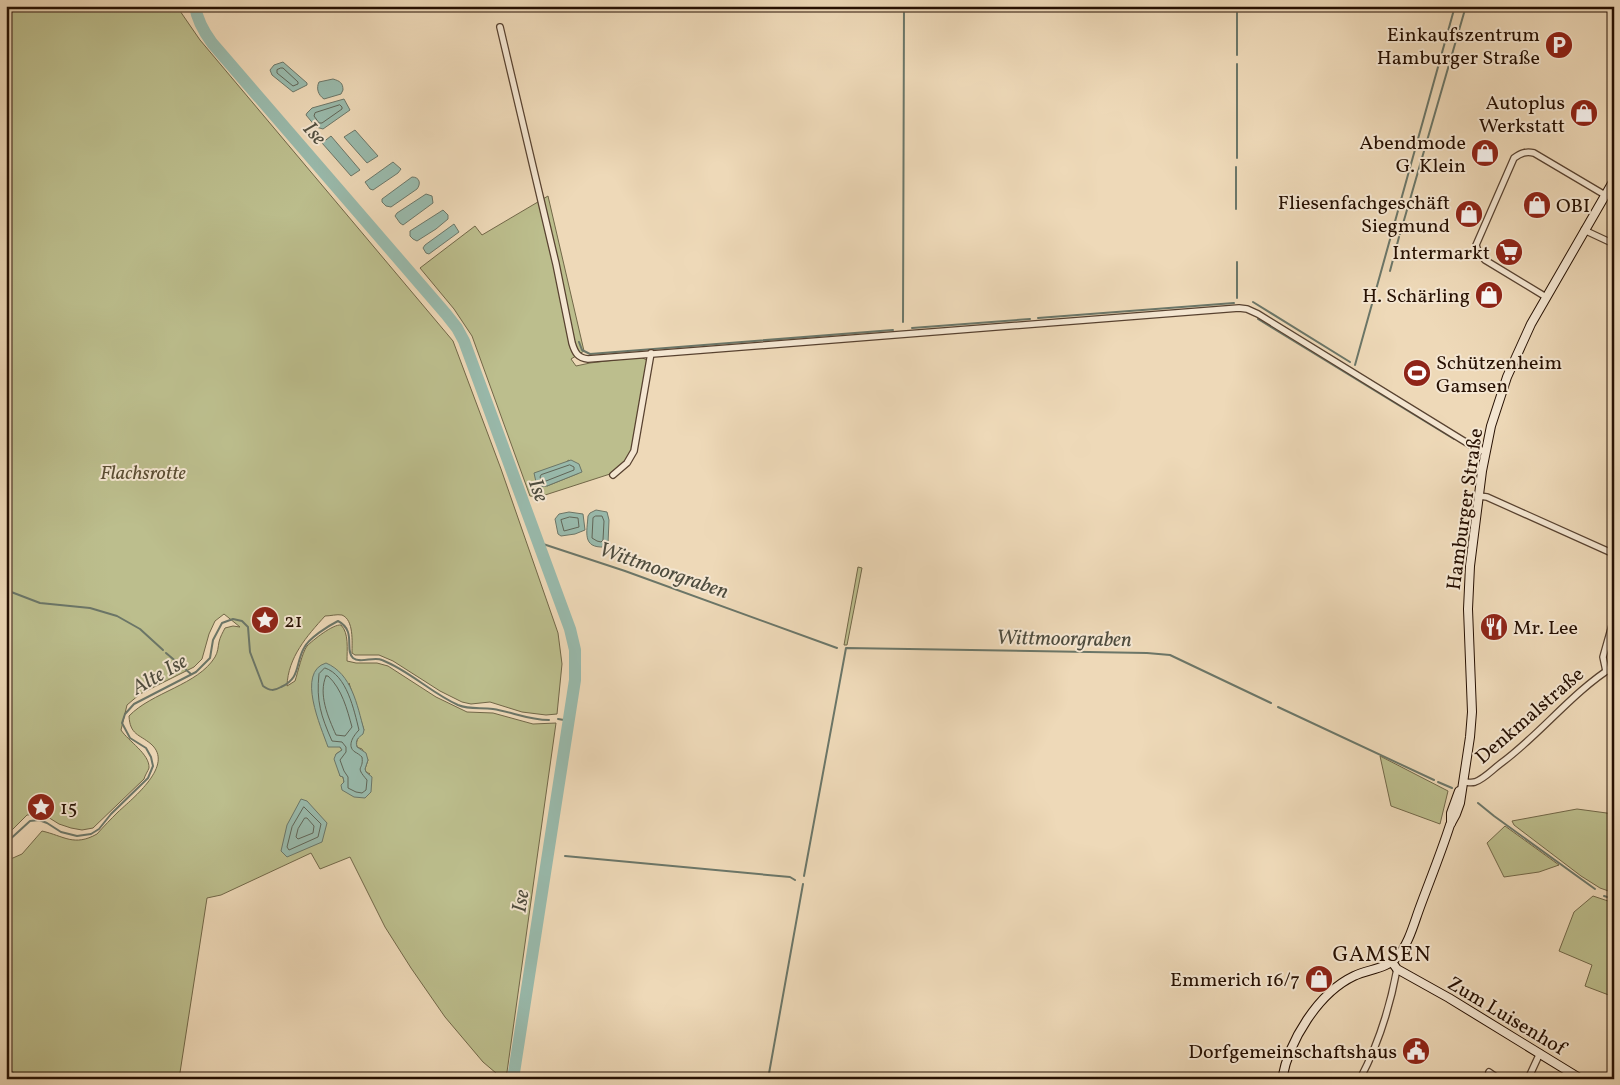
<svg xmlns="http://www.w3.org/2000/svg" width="1620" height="1085" font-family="Vollkorn,serif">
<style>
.green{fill:#bcbe8d;stroke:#716748;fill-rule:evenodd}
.water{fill:#99baac;stroke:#6b7668}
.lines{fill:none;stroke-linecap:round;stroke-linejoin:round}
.shore{stroke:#606557;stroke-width:1}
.stream{stroke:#6b7668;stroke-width:2}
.river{stroke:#99baac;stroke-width:12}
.street-casing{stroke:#584230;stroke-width:8}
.secondary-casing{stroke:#261002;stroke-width:10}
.street{stroke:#f4e6d1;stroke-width:5.5}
.secondary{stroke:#f4e6d1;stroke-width:8}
.labels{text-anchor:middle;stroke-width:4;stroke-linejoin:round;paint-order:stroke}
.poi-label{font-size:20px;fill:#261002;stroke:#f4e6d1;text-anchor:end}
.park-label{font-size:20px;font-style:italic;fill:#5a4d33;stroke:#f4e6d1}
.street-label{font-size:20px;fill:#261002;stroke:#f4e6d1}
.water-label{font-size:21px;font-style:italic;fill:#4e4c3e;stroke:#f4e6d1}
.quarter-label{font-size:22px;letter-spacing:1px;fill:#261002;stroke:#f4e6d1}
</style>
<rect width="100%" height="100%" fill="#eed9b8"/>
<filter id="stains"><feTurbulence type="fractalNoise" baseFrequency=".004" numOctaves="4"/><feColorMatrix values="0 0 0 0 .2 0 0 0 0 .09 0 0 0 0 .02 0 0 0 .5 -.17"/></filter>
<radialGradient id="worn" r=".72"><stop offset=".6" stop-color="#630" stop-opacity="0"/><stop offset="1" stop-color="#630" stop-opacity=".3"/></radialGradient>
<g class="green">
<path d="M6 6H180V11L200 40 453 341 501 469 558 633 562 664 557 714 546 715 522 712 490 702 471 704 462 702 440 691 393 661 379 655H355L352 653C352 642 354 620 342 615 337 614 330 616 325 616 307 636 288 657 287 686L295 681C298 672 302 653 307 646 313 640 333 624 341 625 349 633 347 649 347 661L356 663H377L388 666 436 697 467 712 493 713 533 724 556 723 506 1079H503L483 1062 445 1017 411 968 385 927 350 857 320 869 311 853 221 895 207 898 179 1079H6V861L22 854 42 831C64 836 74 847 97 834 104 826 111 819 118 812 133 798 175 765 151 744 139 734 130 735 129 716 152 692 198 685 215 657 218 652 218 647 219 642 220 637 223 632 225 628L233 626 240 627 224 614 215 621 209 634 202 659 194 667 140 694 127 705 121 730C128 741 150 754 149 768 148 771 145 775 144 779L93 828 82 830 71 828 59 824 43 814 27 815 6 836ZM349 683 364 730C360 735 355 740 357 747L362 749 368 760 365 769 366 772 370 774 344 782 343 777 340 776 336 754 342 750 340 747Z"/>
<path d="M548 196 584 351 571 359 576 366 590 363 640 357 647 360 633 448C628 460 620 467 610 474L539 497 530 496 472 336 454 309 420 268 475 226 482 235ZM569 460 579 473 547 486 566 462Z"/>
<path d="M858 567 862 568 847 645H844Z"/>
<path d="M1380 756 1448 791 1440 824 1391 806Z"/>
<path d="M1577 809 1614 814V893L1600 888 1581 876 1514 825 1512 821Z"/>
<path d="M1505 826 1559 865 1539 872 1504 877 1487 843Z"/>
<path d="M1593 896 1614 903V997L1585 986 1592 965 1559 951 1574 912Z"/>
</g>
<g class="water">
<path d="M283 62 307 83V85L293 92 272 75 270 70 274 65Z"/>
<path d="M333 79C340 81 343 83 343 90L341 94 324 99C318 95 316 88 319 82Z"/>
<path d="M344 99 350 110 323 129 316 127 306 115 307 113 312 108Z"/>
<path d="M355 130 378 156 367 163 344 137Z"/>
<path d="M331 136 360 170 351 176 322 143Z"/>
<path d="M393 162 401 169 398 173 373 190 370 189 365 182Z"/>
<path d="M412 177C420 177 421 184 417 189L391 207 386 206 382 202V199Z"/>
<path d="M426 194 432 196 433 203 403 225 400 223 395 216 397 213Z"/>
<path d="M443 210 448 215V219L436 229 417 241 413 239 410 236V231Z"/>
<path d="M454 224 459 232 429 254 426 253 423 248 425 245Z"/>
<path d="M571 460 579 464 582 472 547 486 540 487 536 482 534 473Z"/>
<path d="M596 510 607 512 609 520 608 544 604 547C582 548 587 532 588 516L590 513Z"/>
<path d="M569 512 583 514 585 530 575 534 561 536 558 534 555 519 559 514Z"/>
<path d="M326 663C352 674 357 705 364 730L363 734C358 738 355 740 357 747L366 753 368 760 365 769 366 772 372 777 371 792 365 798 354 797 342 790 341 785 344 782 343 777 340 776 334 759 336 754 342 750 340 747H328C321 727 296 672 326 663Z"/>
<path d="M301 799 307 801 327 823 322 842 287 857 281 851 287 825Z"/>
</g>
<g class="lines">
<g class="shore">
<path d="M281 68H283L298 82V84L293 86 277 73V70Z"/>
<path d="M340 105 342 107V109L322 123H319L314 116 315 113Z"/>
<path d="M570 465 574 467V470L546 481 542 482 540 477 541 475Z"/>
<path d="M596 516H602L604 521 603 540 601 542 597 541 592 538 593 518Z"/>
<path d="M570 517 578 518 579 527 564 531 561 520Z"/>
<path d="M325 668C347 675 354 710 359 730 354 735 346 746 355 752 357 753 360 755 362 757 364 771 354 765 367 780L366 790 362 793 356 792 348 788V777L344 771 340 760 346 752V747L342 742 332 741C321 716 316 701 319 674Z"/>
<path d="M326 676H328C342 689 347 709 352 727L345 736 336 735C328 717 318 694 326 676Z"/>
<path d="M304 807 321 824 318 837 289 850 287 847 292 827Z"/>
<path d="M305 818H307L314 826 313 833 298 839 296 837 298 829Z"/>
</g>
<g class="stream">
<path d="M1237 6V55"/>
<path d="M1237 158V64"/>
<path d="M1236 209V167"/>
<path d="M1400 234 1466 6"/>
<path d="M1237 262V298"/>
<path d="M1390 271 1399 237"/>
<path d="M1253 302 1350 362"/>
<path d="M1038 318 1234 303"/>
<path d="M1258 319 1454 439"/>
<path d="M903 322 904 6"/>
<path d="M912 328 1030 319"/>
<path d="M579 342 582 350 590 354 893 330"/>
<path d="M1355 365 1455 6"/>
<path d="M537 542 625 571 837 648"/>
<path d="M6 590 40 603 90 608 117 616 140 629 163 650"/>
<path d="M166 653 191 674"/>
<path d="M1278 707 1434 780"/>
<path d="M558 719 570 721"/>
<path d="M1438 782 1452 788"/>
<path d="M1478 803 1494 816 1595 889"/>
<path d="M6 843 30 821 39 820 47 823 61 832 77 836 91 834 99 829 111 814 148 778 153 766 151 757 146 748 130 738 122 723 125 714 134 704 196 672 210 658 213 640 222 623 233 619 242 621 248 627 250 652 263 686C270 691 274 691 281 687 301 678 295 664 304 648 309 638 328 626 338 621 357 631 344 650 353 658 360 664 374 656 382 660 410 671 431 693 458 705 470 710 481 707 493 709 512 712 529 720 549 720"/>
<path d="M565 856 790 877 795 880"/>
<path d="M804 876 846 648 1147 653 1170 655 1271 703"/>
<path d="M1604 896 1614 899"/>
<path d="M6 1065 18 1079"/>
<path d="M768 1079 803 884"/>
</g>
<path class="river" d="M195 6C197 20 204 32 212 43L446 314 457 328 464 341 570 629 575 650V680L513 1079"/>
<defs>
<g id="street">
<path d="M500 27 556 264 572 343C575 353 578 358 588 359L1239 308 1247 309 1258 314 1472 446 1486 452"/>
<path d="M1584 230 1614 244"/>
<path d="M1546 297 1485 260 1478 251 1476 245 1514 158C1521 153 1526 151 1534 153L1605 195"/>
<path d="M613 475 627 463 634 451 651 353"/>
<path d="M1479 496 1487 497 1614 554"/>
<path d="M1606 671 1603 657 1614 618"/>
<path d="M1463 782C1467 782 1471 783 1475 782 1484 779 1492 770 1500 764 1540 735 1571 693 1614 666"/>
<path d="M1489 1072 1499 1079"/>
<path d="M1360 1079C1378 1045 1390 1007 1397 969"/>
<path d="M1528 1079 1540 1053"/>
</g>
<g id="secondary">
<path d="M1451 823V813L1459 791"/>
<path d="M1392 962 1397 969 1449 998 1581 1079"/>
<path d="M1282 1079C1289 1041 1318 993 1354 976 1369 969 1387 969 1398 956 1409 943 1414 923 1420 907 1430 880 1441 853 1450 825L1456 814 1460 803 1470 737 1472 712 1468 609 1470 566 1482 471 1491 426 1507 377 1531 324 1614 180"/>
</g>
</defs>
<use href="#street" class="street-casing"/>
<use href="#secondary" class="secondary-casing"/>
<use href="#street" class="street"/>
<use href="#secondary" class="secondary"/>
</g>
<defs>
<symbol id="parking-disc" viewBox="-11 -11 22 22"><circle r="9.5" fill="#8f2418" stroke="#f4e6d1"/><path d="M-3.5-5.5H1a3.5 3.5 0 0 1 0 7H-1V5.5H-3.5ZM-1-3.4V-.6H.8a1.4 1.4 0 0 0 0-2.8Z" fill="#fff"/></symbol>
<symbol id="shop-disc" viewBox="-11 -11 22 22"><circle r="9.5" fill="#8f2418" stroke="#f4e6d1"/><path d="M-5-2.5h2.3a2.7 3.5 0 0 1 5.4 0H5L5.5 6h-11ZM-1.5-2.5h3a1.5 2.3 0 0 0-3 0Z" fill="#fff"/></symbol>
<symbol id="supermarket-disc" viewBox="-11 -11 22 22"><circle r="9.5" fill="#8f2418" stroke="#f4e6d1"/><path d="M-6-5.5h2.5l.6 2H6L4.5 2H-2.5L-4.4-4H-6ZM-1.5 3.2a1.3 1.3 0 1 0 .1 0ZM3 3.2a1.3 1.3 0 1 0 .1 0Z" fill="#fff"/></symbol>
<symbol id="stadium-disc" viewBox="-11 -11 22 22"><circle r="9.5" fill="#8f2418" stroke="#f4e6d1"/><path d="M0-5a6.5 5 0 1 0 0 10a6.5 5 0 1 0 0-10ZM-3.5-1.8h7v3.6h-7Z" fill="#fff"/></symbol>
<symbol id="sight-disc" viewBox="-11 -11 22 22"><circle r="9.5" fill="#8f2418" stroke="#f4e6d1"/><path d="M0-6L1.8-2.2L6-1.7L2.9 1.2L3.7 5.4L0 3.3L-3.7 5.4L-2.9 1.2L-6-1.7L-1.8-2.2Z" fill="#fff"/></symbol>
<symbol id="restaurant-disc" viewBox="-11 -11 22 22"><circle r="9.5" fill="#8f2418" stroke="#f4e6d1"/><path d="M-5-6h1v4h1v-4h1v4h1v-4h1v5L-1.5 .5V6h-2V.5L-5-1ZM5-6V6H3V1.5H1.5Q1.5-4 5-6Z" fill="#fff"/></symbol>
<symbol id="civic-disc" viewBox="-11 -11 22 22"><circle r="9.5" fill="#8f2418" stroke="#f4e6d1"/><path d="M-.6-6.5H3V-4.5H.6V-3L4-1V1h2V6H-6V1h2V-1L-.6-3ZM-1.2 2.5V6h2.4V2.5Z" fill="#fff"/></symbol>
</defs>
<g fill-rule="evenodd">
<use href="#parking-disc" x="1543" y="29" width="32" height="32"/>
<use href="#shop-disc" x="1568" y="97" width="32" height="32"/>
<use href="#shop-disc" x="1469" y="137" width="32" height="32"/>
<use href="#shop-disc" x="1521" y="189" width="32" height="32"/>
<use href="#shop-disc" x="1453" y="198" width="32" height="32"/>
<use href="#supermarket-disc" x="1493" y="236" width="32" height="32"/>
<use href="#shop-disc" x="1473" y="279" width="32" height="32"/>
<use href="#stadium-disc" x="1401" y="357" width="32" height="32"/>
<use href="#sight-disc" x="249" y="604" width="32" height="32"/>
<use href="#restaurant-disc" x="1478" y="611" width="32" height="32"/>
<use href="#sight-disc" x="25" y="791" width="32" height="32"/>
<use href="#shop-disc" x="1303" y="963" width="32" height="32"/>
<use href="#civic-disc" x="1400" y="1035" width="32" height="32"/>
</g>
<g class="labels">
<g class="poi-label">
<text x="1540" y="41">Einkaufszentrum<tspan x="1540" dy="23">Hamburger Straße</tspan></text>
<text x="1565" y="109">Autoplus<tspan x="1565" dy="23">Werkstatt</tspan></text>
<text x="1466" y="149">Abendmode<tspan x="1466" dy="23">G. Klein</tspan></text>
<text x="1450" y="209">Fliesenfachgeschäft<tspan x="1450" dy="23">Siegmund</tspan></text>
<text x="1556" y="212" text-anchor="start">OBI</text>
<text x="1490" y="259">Intermarkt</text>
<text x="1470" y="302">H. Schärling</text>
<text x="1436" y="369" text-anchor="start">Schützenheim<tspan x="1436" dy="23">Gamsen</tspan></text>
<text x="284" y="627" text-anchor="start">21</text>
<text x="1513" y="634" text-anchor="start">Mr. Lee</text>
<text x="60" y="814" text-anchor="start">15</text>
<text x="1300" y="986">Emmerich 16/7</text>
<text x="1397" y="1058">Dorfgemeinschaftshaus</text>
</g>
<g class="park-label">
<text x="143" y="479">Flachsrotte</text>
</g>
<g class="street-label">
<text transform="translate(1464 509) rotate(-82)" y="7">Hamburger Straße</text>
<text transform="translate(1529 715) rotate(-41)" y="7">Denkmalstraße</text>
<text transform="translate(1507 1015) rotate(31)" y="7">Zum Luisenhof</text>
</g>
<g class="water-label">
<text transform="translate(315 133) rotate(49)" y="7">Ise</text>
<text transform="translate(539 490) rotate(69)" y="7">Ise</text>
<text transform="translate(664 570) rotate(19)" y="7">Wittmoorgraben</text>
<text transform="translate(1064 638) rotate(1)" y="7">Wittmoorgraben</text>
<text transform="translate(159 674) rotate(-30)" y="7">Alte Ise</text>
<text transform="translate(520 901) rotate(-81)" y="7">Ise</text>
</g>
<g class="quarter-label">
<text x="1382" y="961">GAMSEN</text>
</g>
</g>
<rect width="1620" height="1085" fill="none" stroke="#eed9b8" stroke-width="25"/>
<rect x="8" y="8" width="1605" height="1070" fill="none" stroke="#261002" stroke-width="2.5"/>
<rect x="12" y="12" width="1595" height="1060" fill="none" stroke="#261002"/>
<rect width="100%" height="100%" filter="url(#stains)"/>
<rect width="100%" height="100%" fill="url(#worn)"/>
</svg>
